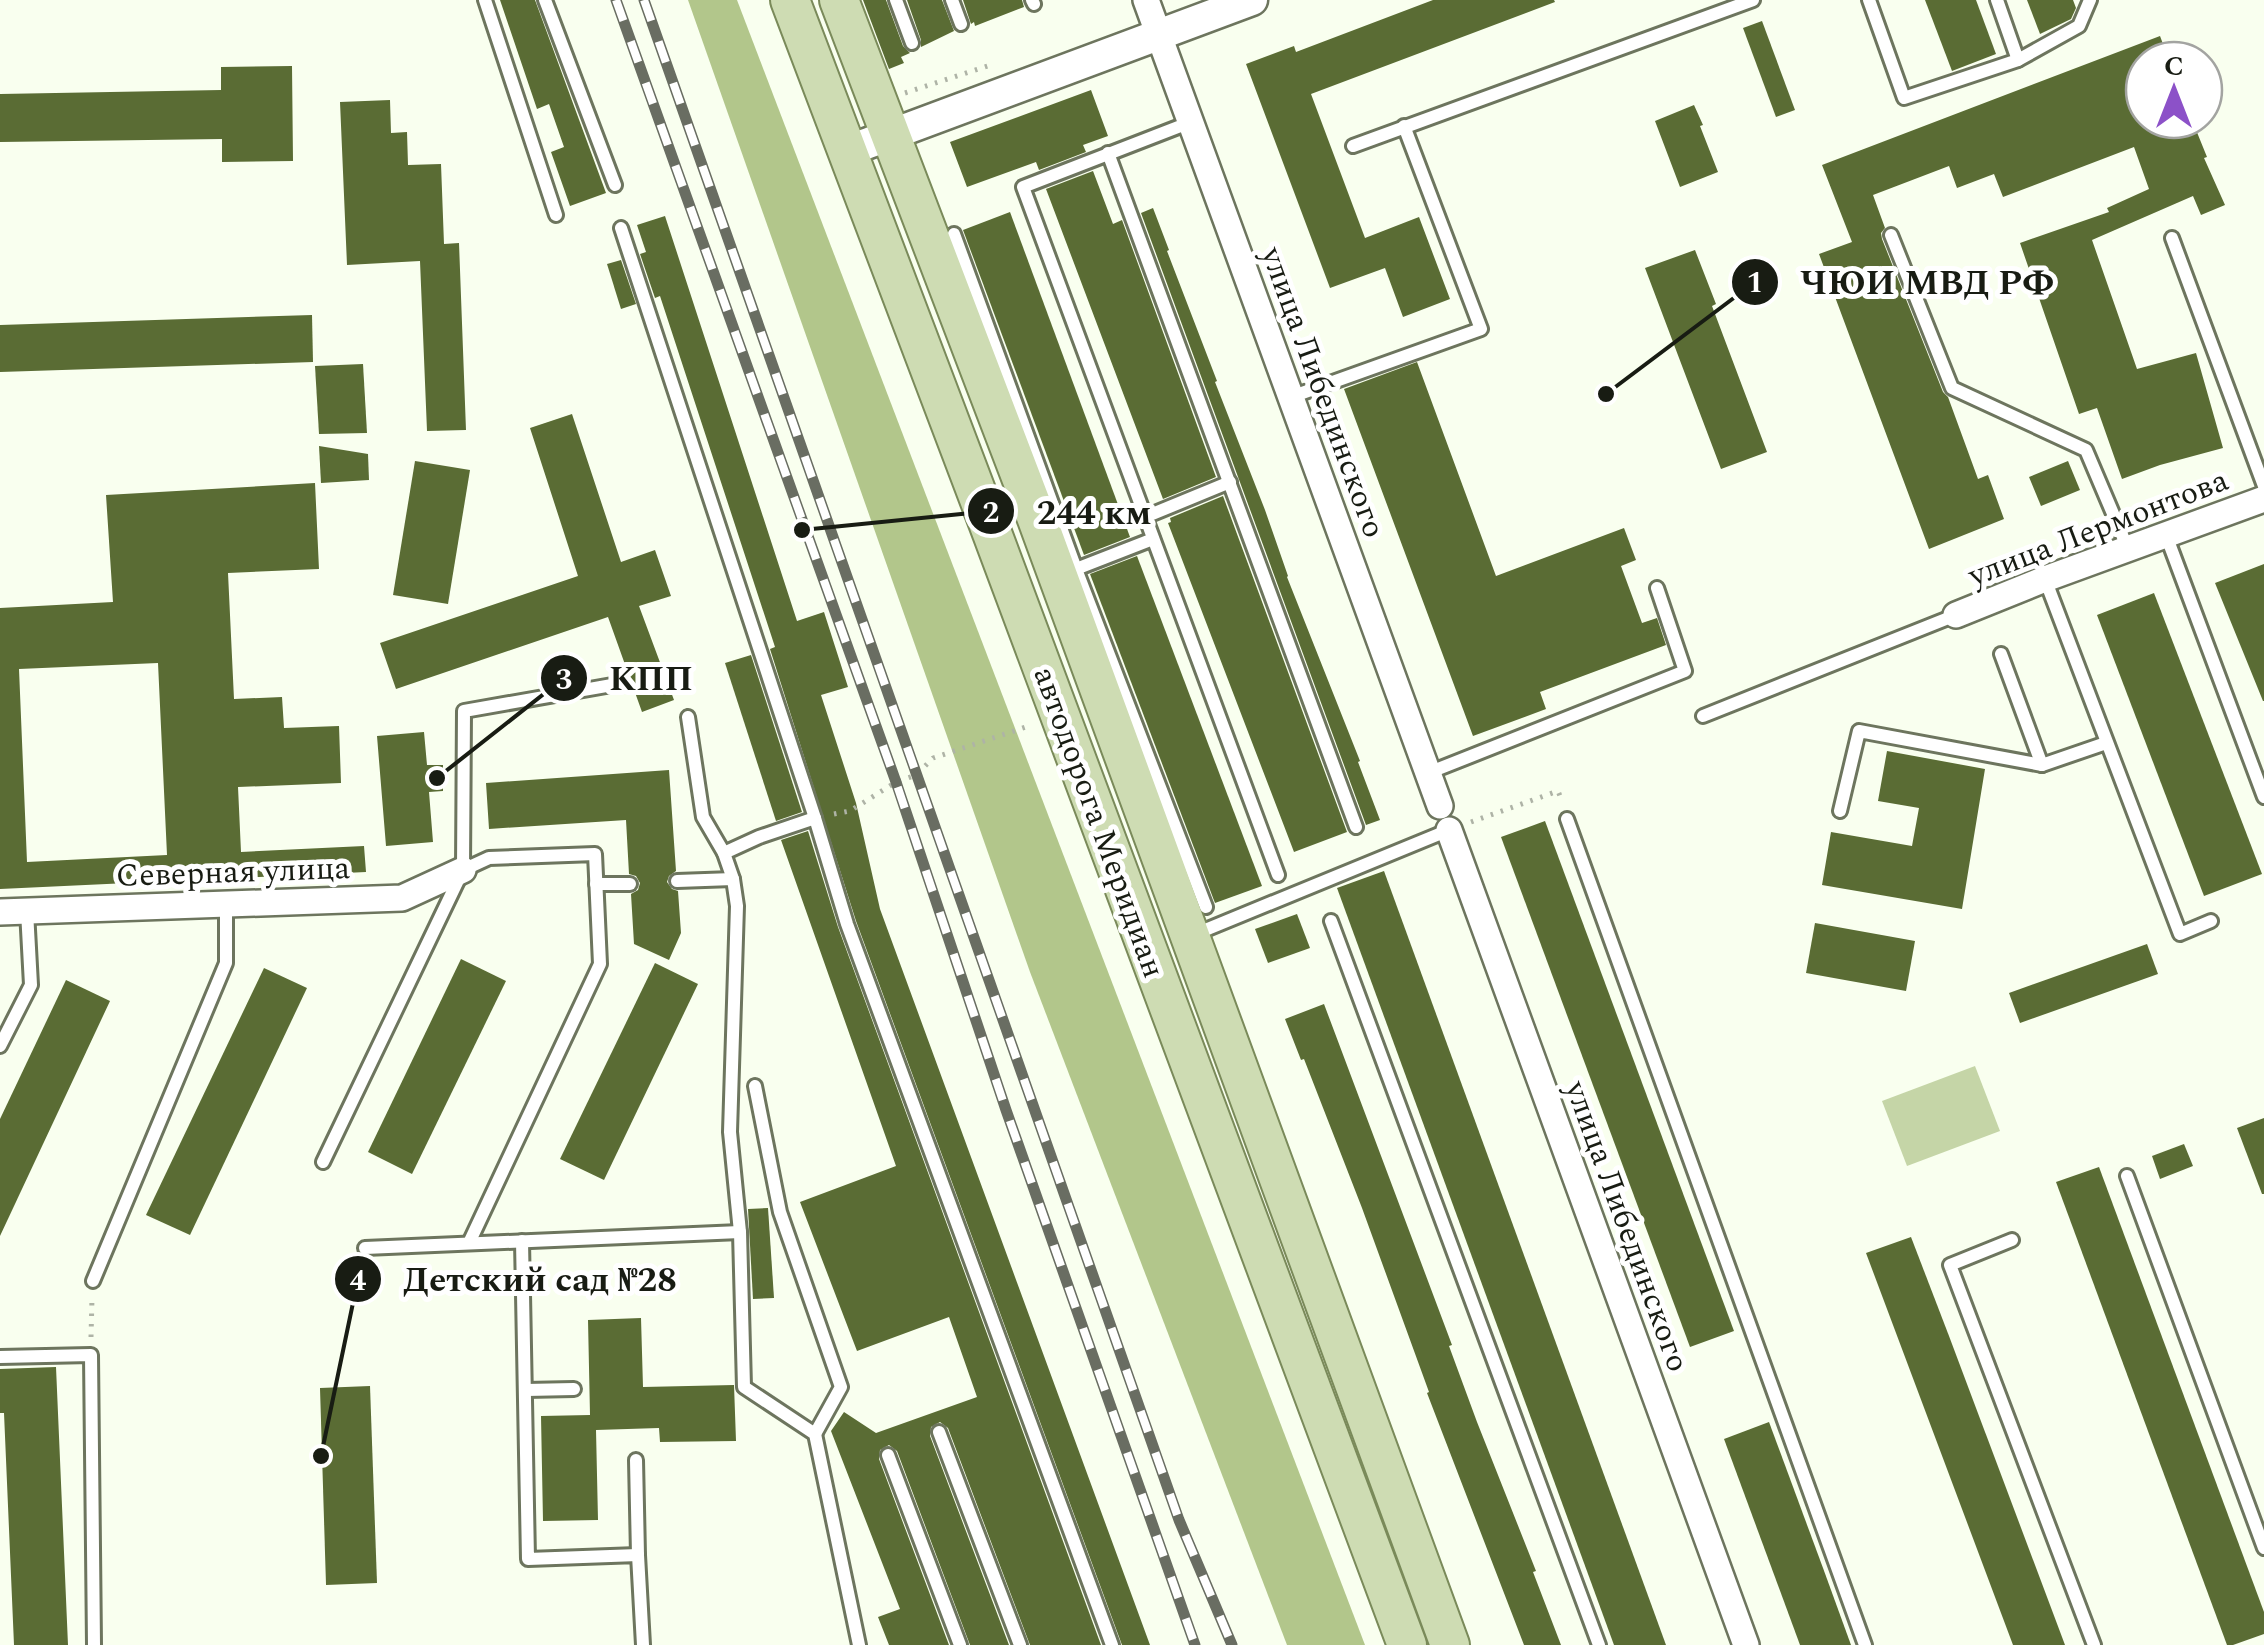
<svg xmlns="http://www.w3.org/2000/svg" width="2264" height="1645" font-family="Spectral,serif">
<style>
.green{fill:#c5d5a7}
.forest{fill:#b2c68b}
.building{fill:#5a6c34;fill-rule:evenodd}
.lines{fill:none;stroke-linecap:round;stroke-linejoin:round}
.service-casing{stroke:#6d755e;stroke-width:18}
.minor-casing{stroke:#6d755e;stroke-width:30}
.tertiary-casing{stroke:#6d755e;stroke-width:35}
.primary-casing{stroke:#7a8a5a;stroke-width:42}
.path{stroke:#aeb3a6;stroke-width:5;stroke-dasharray:2.5 8;stroke-linecap:butt}
.service{stroke:#fff;stroke-width:12}
.minor{stroke:#fff;stroke-width:25}
.tertiary{stroke:#fff;stroke-width:30}
.primary{stroke:#cedcb3;stroke-width:38}
.rail-casing{stroke:#696d62;stroke-width:11}
.rail{stroke:#fff;stroke-width:8;stroke-dasharray:22;stroke-linecap:butt}
.labels{text-anchor:middle;stroke-width:10;stroke-linejoin:round;paint-order:stroke}
.street-label{font-size:32px;fill:#181c13;stroke:#fff}
.leader{fill:none;stroke:#181c13;stroke-width:4}
.callout-dot{fill:#181c13;stroke:#fff;stroke-width:4}
.mark-label{font-size:30px;text-anchor:middle;font-weight:bold;fill:#fff}
.callout-label{font-size:35px;text-anchor:middle;font-weight:bold;fill:#181c13;stroke:#fff;stroke-width:10;stroke-linejoin:round;paint-order:stroke}
</style>
<rect width="100%" height="100%" fill="#f9ffef"/>
<path class="green" d="M1975 1066 2000 1131 1907 1166 1882 1101Z"/>
<path class="forest" d="M688 0H737L1365 1645H1287L1030 972Z"/>
<g class="building">
<path d="M500 0H535L606 193 570 206 551 152 564 147 549 104 537 109Z"/>
<path d="M863 0H886L903 46 910 53 901 57 904 63 889 69Z"/>
<path d="M907 0H942L954 31 921 47V40Z"/>
<path d="M963 0H1022L1024 7 975 26 974 22 971 24Z"/>
<path d="M1433 0H1554L1555 2 1311 94 1365 238 1419 217 1450 299 1403 317 1385 268 1330 288 1246 64 1294 46 1296 52Z"/>
<path d="M1925 0H1976L1996 54 1952 71Z"/>
<path d="M2027 0H2073L2076 8 2071 19 2040 34Z"/>
<path d="M1762 21 1795 110 1776 117 1743 28Z"/>
<path d="M2160 36 2169 60H2144V120H2192L2207 157 2204 158 2225 205 2201 215 2193 196 2092 240 2137 369 2196 353 2223 448 2160 465 2122 479 2097 408 2079 414 2020 243 2109 212 2107 208 2149 189 2134 147 2003 197 1994 174 1957 188 1949 166 1873 195 1885 228 1881 233 1882 239 1943 392 1948 397 1978 479 1988 475 2004 519 1929 549 1819 254 1852 242 1822 165Z"/>
<path d="M292 66 293 161 222 162V139L0 142V94L221 90V67Z"/>
<path d="M1091 90 1108 136 1083 145 1086 152 1039 170 1036 162 967 187 950 142Z"/>
<path d="M390 100 391 133 407 132 408 165 441 164 444 244 459 243 466 430 427 431 420 261 347 265 340 102Z"/>
<path d="M1694 105 1703 125 1700 126 1718 172 1680 187 1655 121Z"/>
<path d="M1093 171 1113 224 1122 220 1216 477 1163 499 1046 189Z"/>
<path d="M1153 208 1169 250 1167 251 1217 381 1215 382 1265 510 1288 576 1287 577 1360 761 1358 762 1380 820 1366 825 1141 213Z"/>
<path d="M1010 212 1130 537 1084 555 963 230Z"/>
<path d="M665 216 797 621 824 612 848 687 821 695 856 803 880 909 1150 1645H1122L856 921 770 649 775 647 660 296 655 298 640 254 646 252 637 225Z"/>
<path d="M1695 250 1716 304 1712 306 1767 452 1721 469 1645 268Z"/>
<path d="M621 260 636 304 621 309 607 264Z"/>
<path d="M312 315 313 362 0 372V325Z"/>
<path d="M1417 362 1496 576 1624 528 1636 560 1621 566 1642 623 1657 618 1666 645 1540 692 1546 709 1473 736 1344 389Z"/>
<path d="M363 364 367 433 319 434 315 366Z"/>
<path d="M572 414 621 562 655 550 671 596 639 606 674 700 642 712 608 617 396 689 380 643 578 576 530 428Z"/>
<path d="M319 446 368 454 369 480 321 483Z"/>
<path d="M415 461 470 470 448 604 393 595Z"/>
<path d="M2068 461 2080 490 2041 506 2029 477Z"/>
<path d="M315 483 319 569 228 573 234 699 282 697 284 728 339 726 341 783 238 787 241 852 364 846 366 872 0 889V608L113 602 106 495ZM158 663 167 855 27 862 19 669Z"/>
<path d="M1223 496 1347 832 1294 852 1168 523 1171 522 1170 518Z"/>
<path d="M1137 556 1262 886 1215 903 1090 574Z"/>
<path d="M2264 564V701H2263L2215 583Z"/>
<path d="M2154 593 2262 874 2204 896 2097 615Z"/>
<path d="M751 655 802 812 776 821 725 663Z"/>
<path d="M424 732 427 765H443V791L429 792 433 842 386 846 377 736Z"/>
<path d="M1887 751 1985 769 1962 909 1822 885 1831 832 1912 846 1919 808 1878 801Z"/>
<path d="M669 770 676 871 669 876 667 882 672 889 678 891 681 933 669 960 634 944 631 894 638 890 640 883 636 876 629 874 626 820 489 829 486 783Z"/>
<path d="M1545 821 1734 1331 1690 1347 1501 837Z"/>
<path d="M808 831 838 927 1101 1645H1030L948 1428 940 1422 931 1427 930 1436 1009 1645H970L897 1451 889 1445 880 1450 879 1459 949 1645H889L878 1617 900 1609 831 1431 844 1412 876 1433 977 1397 949 1317 857 1351 800 1202 896 1166 781 840Z"/>
<path d="M1384 871 1666 1645H1614L1337 888Z"/>
<path d="M1297 914 1310 948 1268 963 1255 929Z"/>
<path d="M1815 923 1915 941 1906 991 1806 973Z"/>
<path d="M2147 944 2158 974 2020 1023 2009 993Z"/>
<path d="M461 959 506 981 412 1174 368 1152Z"/>
<path d="M655 963 698 984 604 1180 560 1159Z"/>
<path d="M264 968 307 988 190 1235 146 1215Z"/>
<path d="M66 980 110 1001 0 1236V1119Z"/>
<path d="M1324 1004 1452 1345 1449 1346 1477 1422 1536 1571 1533 1572 1561 1645H1524L1427 1393 1429 1392 1362 1208 1304 1059 1301 1060 1285 1019Z"/>
<path d="M2264 1118V1194H2262L2237 1128Z"/>
<path d="M2184 1144 2193 1166 2160 1179 2152 1156Z"/>
<path d="M2099 1167 2264 1612V1634L2233 1645H2227L2056 1182Z"/>
<path d="M768 1208 774 1298 753 1299 748 1209Z"/>
<path d="M1911 1237 1949 1336 2065 1645H2013L1866 1253Z"/>
<path d="M641 1318 643 1387 734 1385 736 1441 660 1442 659 1428 596 1430 598 1520 543 1521 541 1416 590 1415 588 1320Z"/>
<path d="M56 1367 68 1645H14L4 1413H0V1369Z"/>
<path d="M370 1386 377 1583 326 1585 320 1388Z"/>
<path d="M1769 1422 1823 1568 1851 1645H1800L1724 1439Z"/>
</g>
<g class="lines">
<defs>
<g id="service">
<path d="M485 0 556 215"/>
<path d="M545 0 615 185"/>
<path d="M896 0 912 43"/>
<path d="M952 0 961 24"/>
<path d="M1032 0 1034 4"/>
<path d="M1869 0 1904 98 2018 60 1997 0"/>
<path d="M2018 60 2079 26 2090 0"/>
<path d="M1191 122 1023 187 1278 875"/>
<path d="M1353 146 1753 0"/>
<path d="M1108 153 1356 827"/>
<path d="M621 228 815 818 847 924 1112 1645"/>
<path d="M954 234 1076 569 1206 907"/>
<path d="M1891 235 1952 388 2086 450 2128 549"/>
<path d="M2172 238 2264 486"/>
<path d="M1291 397 1481 329 1404 126"/>
<path d="M1145 517 1230 482"/>
<path d="M2166 535 2264 797"/>
<path d="M1076 569 1153 539"/>
<path d="M2045 579 2180 934 2211 921"/>
<path d="M2001 654 2042 765 2106 743"/>
<path d="M1703 716 1956 615"/>
<path d="M688 717 703 817 724 853 733 879 737 906 730 1132 740 1232 744 1387 815 1434 859 1645"/>
<path d="M1428 773 1685 671 1657 588"/>
<path d="M1840 811 1859 731 2042 765"/>
<path d="M1567 819 1865 1645"/>
<path d="M724 853 759 837 815 818"/>
<path d="M463 870 489 858 595 854 600 964 469 1243"/>
<path d="M677 881 733 879"/>
<path d="M596 884H630"/>
<path d="M1331 921 1599 1645"/>
<path d="M1193 935 1449 830"/>
<path d="M0 1046 31 985 27 911"/>
<path d="M755 1086 780 1212 841 1387 815 1434"/>
<path d="M323 1162 463 870 464 711 612 685"/>
<path d="M2127 1176 2264 1548"/>
<path d="M2012 1240 1950 1265 2094 1645"/>
<path d="M522 1241 528 1559 638 1555 643 1645"/>
<path d="M365 1248 740 1232"/>
<path d="M93 1281 226 963V904"/>
<path d="M0 1357 91 1355 94 1645"/>
<path d="M526 1390 574 1389"/>
<path d="M939 1432 1020 1645"/>
<path d="M888 1455 960 1645"/>
<path d="M636 1460 638 1555"/>
</g>
<g id="minor">
<path d="M1146 0 1440 806"/>
<path d="M1956 615 2045 579 2264 499"/>
<path d="M1449 830 1746 1645"/>
<path d="M0 912 402 898 463 870"/>
</g>
<path id="tertiary" d="M847 151 1252 0"/>
<g id="primary">
<path d="M790 0 992 533 1407 1645"/>
<path d="M839 0 1037 519 1450 1645"/>
</g>
</defs>
<use href="#service" class="service-casing"/>
<use href="#minor" class="minor-casing"/>
<use href="#tertiary" class="tertiary-casing"/>
<use href="#primary" class="primary-casing"/>
<g class="path">
<path d="M905 93 994 64"/>
<path d="M834 814 850 811 896 782 916 775 933 758 1029 726"/>
<path d="M1471 822 1558 791 1562 801"/>
<path d="M91 1337 92 1298"/>
</g>
<use href="#service" class="service"/>
<use href="#minor" class="minor"/>
<use href="#tertiary" class="tertiary"/>
<use href="#primary" class="primary"/>
<defs>
<g id="rail">
<path d="M616 0 896 782 1006 1110 1195 1645"/>
<path d="M644 0 1179 1520 1232 1645"/>
</g>
</defs>
<use href="#rail" class="rail-casing"/>
<use href="#rail" class="rail"/>
</g>
<g class="labels">
<g class="street-label">
<text transform="translate(1324 392) rotate(70)" y="11">улица Либединского</text>
<text transform="translate(2098 527) rotate(-21)" y="11">улица Лермонтова</text>
<text transform="translate(1100 822) rotate(70)" y="11">автодорога Меридиан</text>
<text transform="translate(233 871) rotate(-2)" y="11">Северная улица</text>
<text transform="translate(1628 1226) rotate(70)" y="11">улица Либединского</text>
</g>
</g>
<path class="leader" d="M1606 394L1755 282M802 530L991 511M437 778L564 678M321 1456L358 1279"/>
<g class="callout-dot">
<circle cx="1606" cy="394" r="10"/>
<circle cx="802" cy="530" r="10"/>
<circle cx="437" cy="778" r="10"/>
<circle cx="321" cy="1456" r="10"/>
<circle cx="1755" cy="282" r="25"/>
<circle cx="991" cy="511" r="25"/>
<circle cx="564" cy="678" r="25"/>
<circle cx="358" cy="1279" r="25"/>
</g>
<g class="mark-label">
<text x="1755" y="292">1</text>
<text x="991" y="522">2</text>
<text x="564" y="689">3</text>
<text x="358" y="1290">4</text>
</g>
<g class="callout-label">
<text x="1927" y="294">ЧЮИ МВД РФ</text>
<text x="1094" y="524">244 км</text>
<text x="651" y="690">КПП</text>
<text x="540" y="1291">Детский сад №28</text>
</g>
<g transform="translate(2174 90)"><circle r="48" fill="#ffffff" stroke="#a3a4a1" stroke-width="2.5"/>
<path d="M0-8L18 38L0 25L-18 38Z" fill="#8c51c8"/>
<text y="-15" font-size="28" font-weight="bold" text-anchor="middle" fill="#181c13">С</text>
</g>
</svg>
